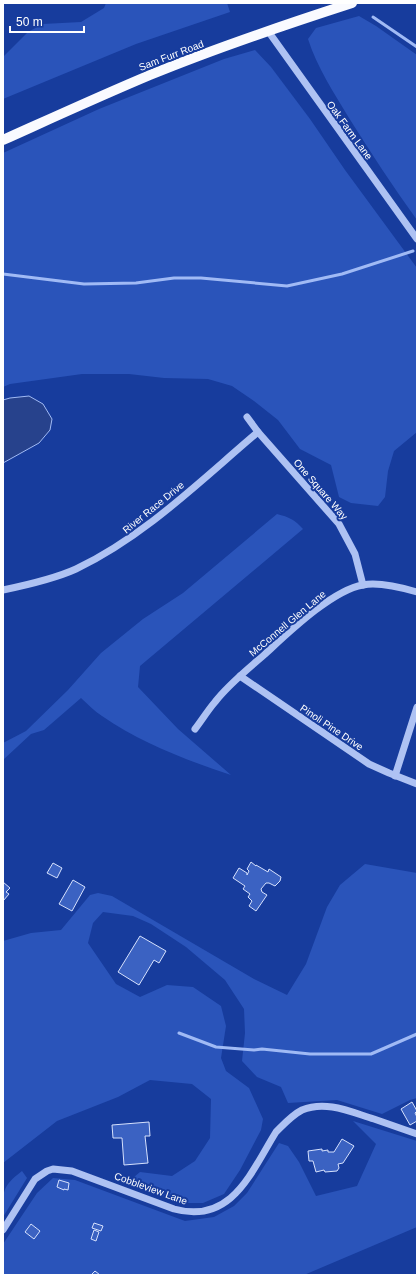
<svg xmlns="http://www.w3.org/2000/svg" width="420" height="1278" font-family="Helvetica,sans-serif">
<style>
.green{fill:#2a54ba}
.water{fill:#27428c;stroke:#a0baf5}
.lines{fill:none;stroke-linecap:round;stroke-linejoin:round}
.stream{stroke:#a0baf5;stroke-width:3}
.building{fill:#3b62c2;stroke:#d6e1fd}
.minor{stroke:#aec2f3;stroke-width:7}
.major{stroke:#f9faff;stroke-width:10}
.labels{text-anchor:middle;stroke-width:4;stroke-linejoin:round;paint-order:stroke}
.street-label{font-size:10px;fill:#fff;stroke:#173c9d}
</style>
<rect width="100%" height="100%" fill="#173c9d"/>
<g class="green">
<path d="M106 3H227L230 12 136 44 3 99V57L28 32 43 24 81 22 104 8Z"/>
<path d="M359 16 376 26 417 55V220C393 187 371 153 349 118 334 93 317 67 308 39L316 28Z"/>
<path d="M255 50 271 67 310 119 345 170 417 268V432L394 451 388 471 385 497 378 506 351 503 339 497 331 465 300 449 278 420 254 401 232 386 208 379 164 378 129 374H82L10 384 3 387V153L99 109 224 59Z"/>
<path d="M277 514C289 517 295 520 303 529L140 666 138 687 178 729 231 775C186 760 141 743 102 716 94 711 88 704 81 698L44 730 31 734 3 760V743L26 731 68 690 101 653 143 619 183 593Z"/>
<path d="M365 864 417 873V1098L410 1100 382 1114 337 1100 288 1103 281 1087 257 1077 242 1061 245 1033 244 1009 225 980 186 947 151 924 133 916 103 912 93 923 88 943 116 984 140 997 167 985 193 987 221 1006 226 1026 221 1058 226 1071 249 1088 263 1119 261 1130 240 1170 224 1194 203 1203H180L128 1182 140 1172 172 1176 195 1161 210 1138 211 1099 192 1084 150 1080 118 1097 57 1121 3 1163V941L31 933 61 930 90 895 98 893 112 896 254 979 287 995 306 964 327 907 340 885Z"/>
<path d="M353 1121 417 1141V1227L304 1275H3V1244L37 1193 53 1178 75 1180 185 1221 214 1217 234 1206 247 1193 279 1143 288 1146 299 1162 316 1196 357 1186 376 1144Z"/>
<path d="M22 1171 27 1178 3 1217C3 1192 1 1187 22 1171Z"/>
</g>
<path class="water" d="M29 396 43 404 52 419 50 430 39 443 3 463V400L10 398Z"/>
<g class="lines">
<g class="stream">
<path d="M373 17 417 47"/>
<path d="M3 274 84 284 136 283 174 278H201L287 286 342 274 413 251"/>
<path d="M179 1033 216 1047 254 1050 262 1049 310 1054H371L417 1034"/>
</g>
</g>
<g class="building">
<path d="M251 862 256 866V865L268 872 269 869 281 877 280 881 275 886 269 883H266L261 889 262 892 267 895 256 911 249 906 252 901 248 897 250 894 243 889 245 886 233 878 239 868 247 873V875L249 871 247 869Z"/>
<path d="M53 863 62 868 57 878 47 873Z"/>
<path d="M73 880 85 887 72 911 59 904Z"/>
<path d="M3 882 10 888 6 892 9 894 3 901Z"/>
<path d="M140 936 166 951 159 963 154 960 139 985 118 972Z"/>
<path d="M412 1102 417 1111 415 1113 417 1117V1121L410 1125 401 1109Z"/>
<path d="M149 1122 150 1136H145L148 1163 124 1165 122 1138H113L112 1125Z"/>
<path d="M342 1139 354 1146 343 1163 338 1164 339 1168 337 1171 325 1172 324 1170 316 1172 313 1161H309L308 1151 322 1149V1151L328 1150V1152H334Z"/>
<path d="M59 1180 69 1183 68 1190 64 1189V1190L57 1187Z"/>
<path d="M94 1223 103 1226 101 1231 92 1228Z"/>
<path d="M31 1224 40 1231 34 1239 25 1232Z"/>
<path d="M94 1230 99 1232 96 1241 91 1239Z"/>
<path d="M95 1271 100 1275H91Z"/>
</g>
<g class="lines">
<g class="minor">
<path d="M268 31 417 239"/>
<path d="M247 417 258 432 339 524 355 554 363 585"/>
<path d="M3 590C27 585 54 579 76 569 145 536 200 481 258 432"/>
<path d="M240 676 369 764 389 773 417 784"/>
<path d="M195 729C202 720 208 710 215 702 229 684 247 670 264 655 287 634 332 590 363 585 377 582 403 588 417 592"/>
<path d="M395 776 417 707"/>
<path d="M3 1230 35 1179 47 1171 53 1169 72 1171 174 1209C232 1225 251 1172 276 1132 284 1124 292 1115 302 1110 326 1100 351 1112 374 1119 388 1124 403 1129 417 1134"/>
</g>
<path class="major" d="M3 140C52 118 100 96 150 75 216 48 284 25 352 3"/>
</g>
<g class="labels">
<g class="street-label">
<text transform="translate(171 55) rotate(-21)" y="4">Sam Furr Road</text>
<text transform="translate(350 130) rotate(54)" y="4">Oak Farm Lane</text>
<text transform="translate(321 489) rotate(49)" y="4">One Square Way</text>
<text transform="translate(153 507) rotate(-39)" y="4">River Race Drive</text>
<text transform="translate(287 623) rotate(-40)" y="4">McConnell Glen Lane</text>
<text transform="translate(332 727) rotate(34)" y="4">Pinoli Pine Drive</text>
<text transform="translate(151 1188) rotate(20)" y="4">Cobbleview Lane</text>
</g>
</g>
<rect width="420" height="1278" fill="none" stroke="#ffffff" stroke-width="8"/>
<path d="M10 26v6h74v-6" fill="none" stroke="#ffffff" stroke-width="2"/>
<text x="16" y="26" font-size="12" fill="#ffffff" stroke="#173c9d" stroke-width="3" paint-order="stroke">50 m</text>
</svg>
